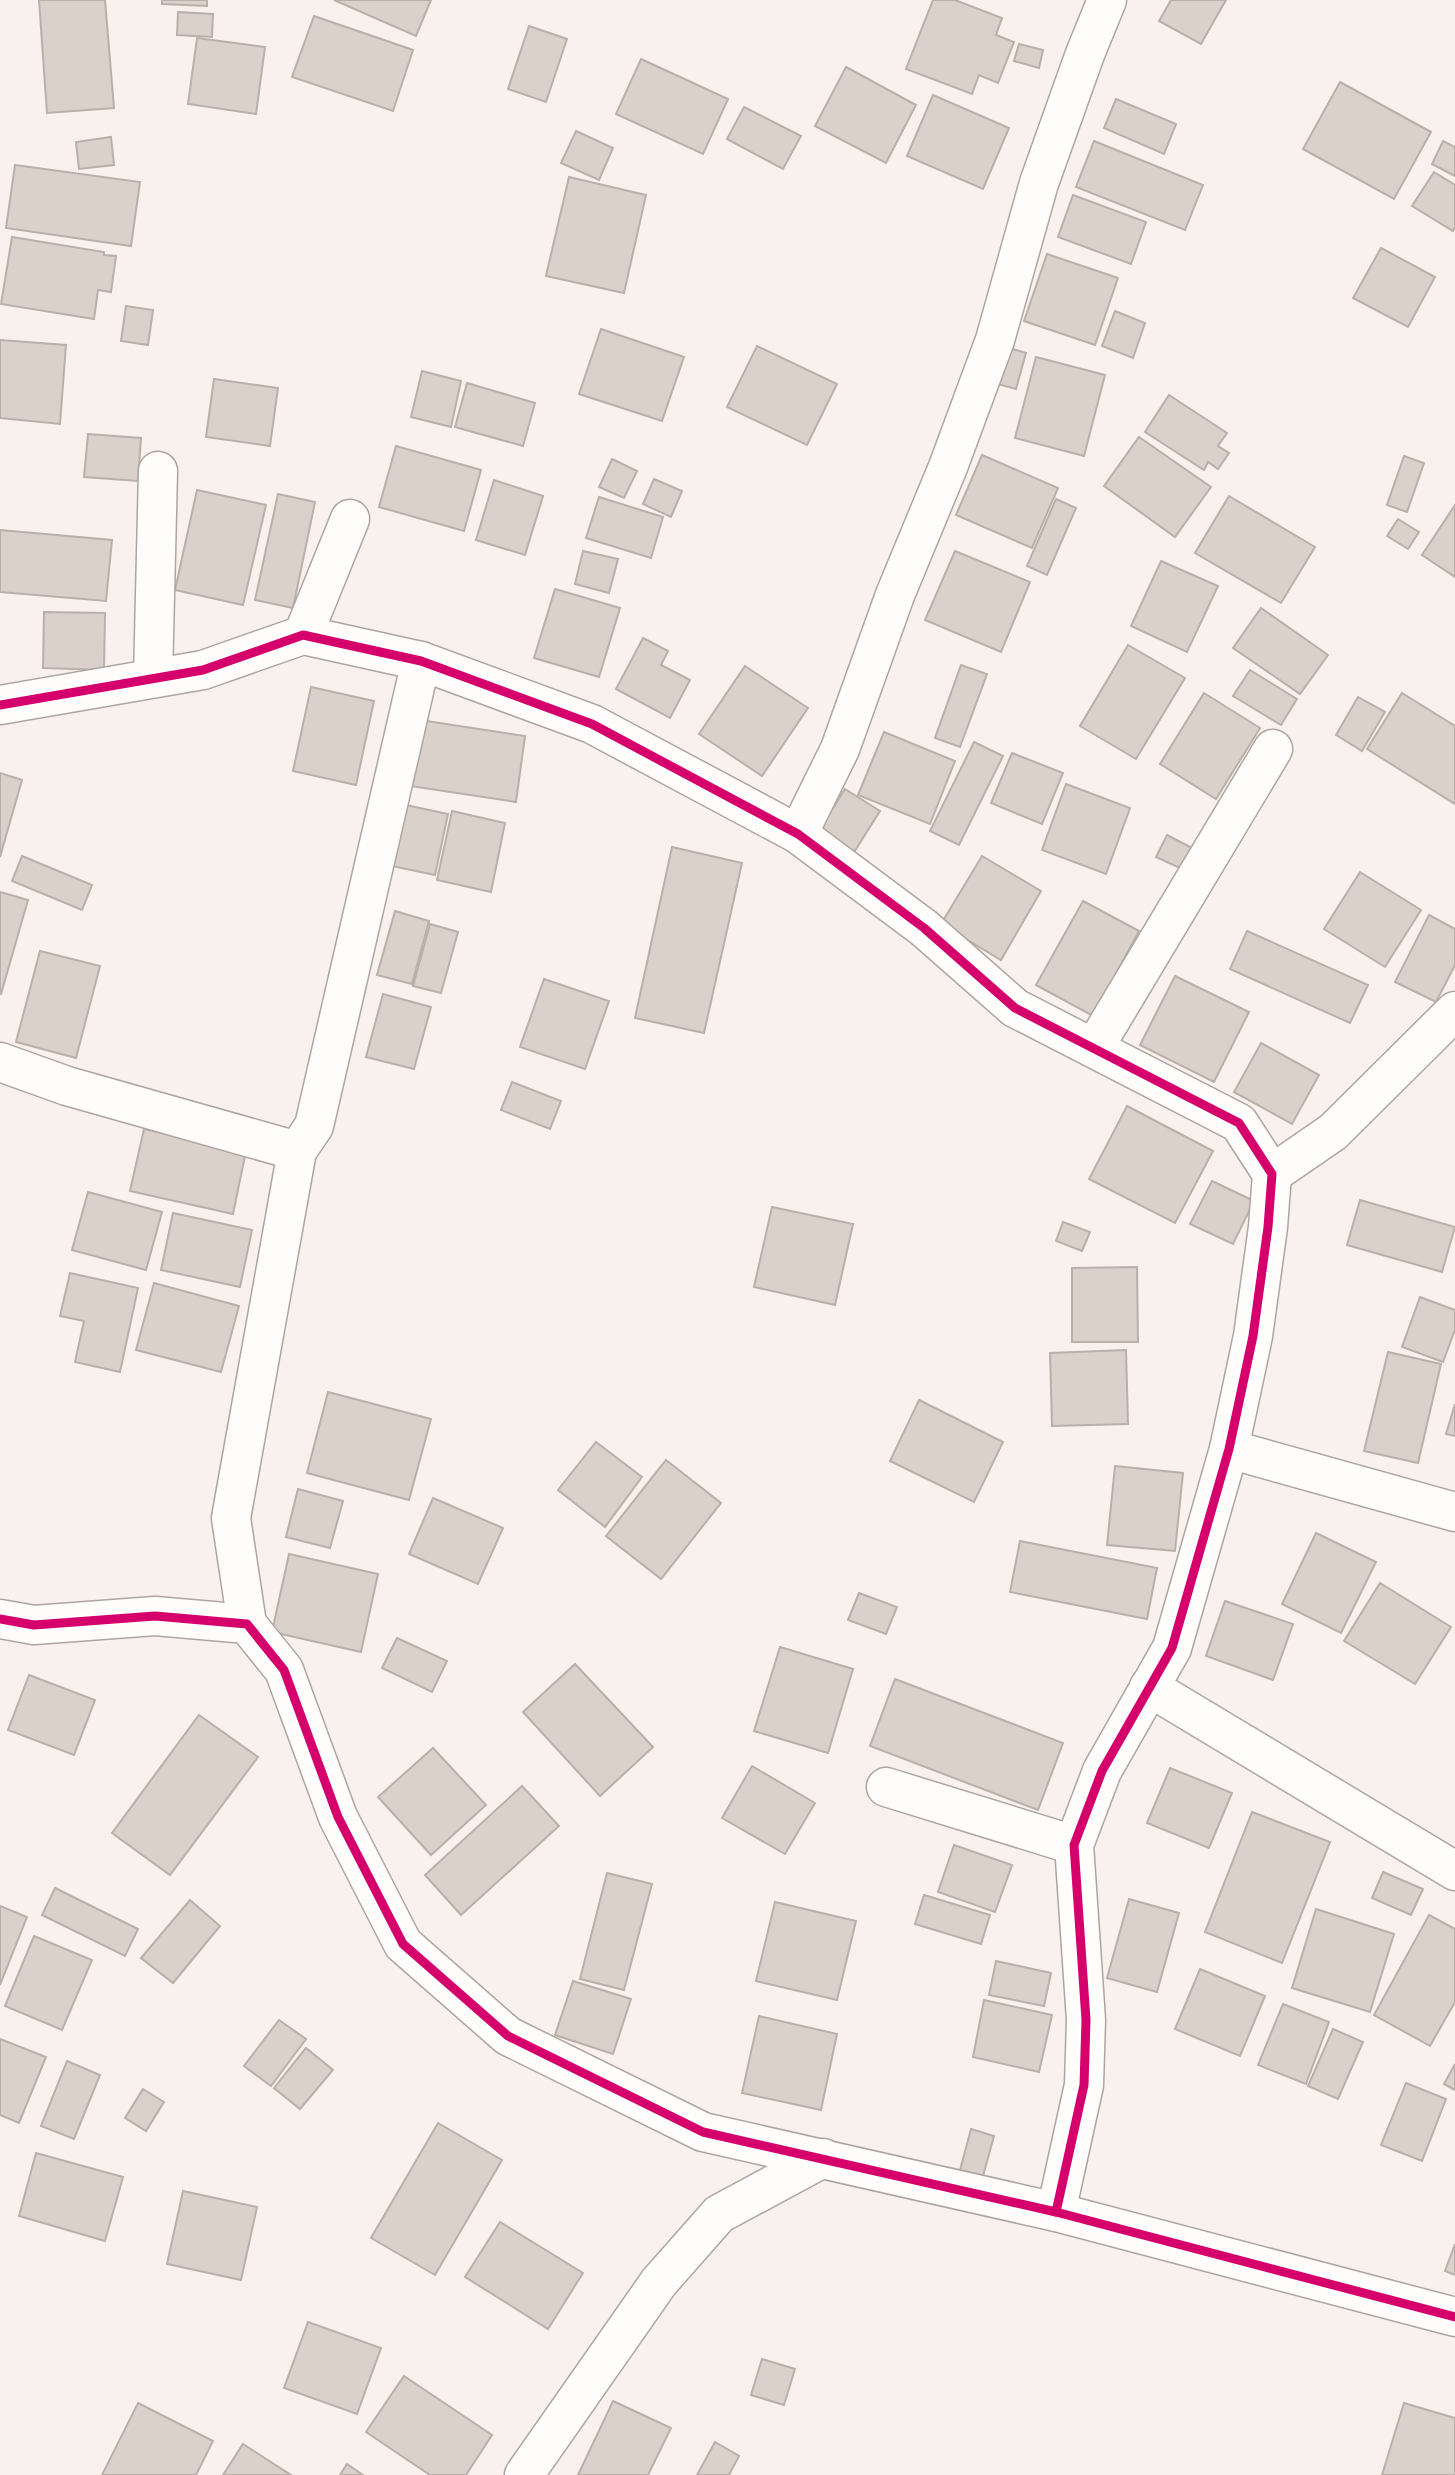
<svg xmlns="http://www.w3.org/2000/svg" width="1455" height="2475" font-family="'Asap Condensed',sans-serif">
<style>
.building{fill:#dbd1cb;stroke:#b9b0aa;stroke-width:2}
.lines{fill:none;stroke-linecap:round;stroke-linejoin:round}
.minor-casing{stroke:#afa5a0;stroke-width:41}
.minor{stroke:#fefdfc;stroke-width:38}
.cycleway-casing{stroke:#fff;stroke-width:13}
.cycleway{stroke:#d6006c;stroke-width:9}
</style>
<rect width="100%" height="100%" fill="#f9f1ed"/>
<g class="building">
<path d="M39 0H105L114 108 47 113Z"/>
<path d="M162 0H207V6L162 4Z"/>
<path d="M334 0H431L416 36Z"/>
<path d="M933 0H955L1002 18 996 35 1014 42 998 83 979 75 972 94 906 69Z"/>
<path d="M1171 0H1226L1201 44 1159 21Z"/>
<path d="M178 12 213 14 212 37 177 35Z"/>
<path d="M314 16 413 50 393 111 292 77Z"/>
<path d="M529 26 567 39 546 102 508 89Z"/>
<path d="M197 38 265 47 256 114 188 104Z"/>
<path d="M1019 44 1043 50 1039 68 1014 61Z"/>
<path d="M641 59 728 99 703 154 616 114Z"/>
<path d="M846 67 916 105 886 163 815 126Z"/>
<path d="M1340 82 1431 132 1394 199 1303 149Z"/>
<path d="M933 95 1009 128 983 189 907 156Z"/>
<path d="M1116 99 1176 124 1164 154 1104 128Z"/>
<path d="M744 107 801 136 783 169 727 139Z"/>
<path d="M576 131 613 148 599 180 561 163Z"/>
<path d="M111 137 114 165 79 169 76 142Z"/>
<path d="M1094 141 1203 185 1185 230 1076 187Z"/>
<path d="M1443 141 1455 147V176L1432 164Z"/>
<path d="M15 165 140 182 131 246 6 228Z"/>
<path d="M1434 172 1455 185V227L1453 231 1412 206Z"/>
<path d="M569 177 646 195 624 293 546 276Z"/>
<path d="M1073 195 1146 222 1131 264 1058 237Z"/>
<path d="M12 237 104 252V255L116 256 111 292 98 290 94 319 1 304Z"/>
<path d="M1381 248 1435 277 1408 327 1353 298Z"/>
<path d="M1047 254 1118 278 1095 345 1024 321Z"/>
<path d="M126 306 153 310 148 345 121 341Z"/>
<path d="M1115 311 1145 323 1133 358 1102 346Z"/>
<path d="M601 329 684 357 662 421 579 394Z"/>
<path d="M0 340 66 345 60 424 0 418Z"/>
<path d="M757 346 837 384 807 445 727 407Z"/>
<path d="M1009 348 1026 353 1016 389 998 384Z"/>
<path d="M1036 357 1105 375 1084 456 1015 438Z"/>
<path d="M422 371 461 381 451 427 411 417Z"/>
<path d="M214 379 278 388 270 446 206 437Z"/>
<path d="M467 383 535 403 523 446 455 427Z"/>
<path d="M1169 395 1227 433 1218 446 1229 453 1218 469 1208 462 1204 470 1145 432Z"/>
<path d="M88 434 141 438 138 481 84 477Z"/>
<path d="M1139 437 1211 487 1175 537 1104 486Z"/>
<path d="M396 446 481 470 464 531 379 507Z"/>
<path d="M982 455 1058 488 1032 548 956 515Z"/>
<path d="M1404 456 1424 463 1407 512 1387 505Z"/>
<path d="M612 459 637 471 624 498 599 487Z"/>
<path d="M654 479 682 491 671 517 643 504Z"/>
<path d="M494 480 543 496 525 555 476 540Z"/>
<path d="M197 490 266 505 243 605 175 590Z"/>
<path d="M278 494 315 502 293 608 255 600Z"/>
<path d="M1229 496 1315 547 1281 603 1195 553Z"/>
<path d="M599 497 663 517 651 558 586 538Z"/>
<path d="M1056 499 1076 508 1047 575 1027 566Z"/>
<path d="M1455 505V577L1422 555Z"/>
<path d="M1398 519 1419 532 1408 549 1387 536Z"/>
<path d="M0 530 112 540 106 601 0 592Z"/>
<path d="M583 551 618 559 609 593 575 584Z"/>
<path d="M955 551 1030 582 1001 652 925 620Z"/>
<path d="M1161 561 1218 586 1187 652 1131 626Z"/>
<path d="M555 589 620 608 599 677 534 658Z"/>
<path d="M1261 608 1328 655 1300 694 1233 648Z"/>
<path d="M44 612 105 613 104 670 43 668Z"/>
<path d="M643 638 668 651 661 665 690 680 670 718 616 689Z"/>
<path d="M1128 645 1185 678 1136 759 1080 726Z"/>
<path d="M961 665 987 674 960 747 935 738Z"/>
<path d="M745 666 808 708 762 776 699 734Z"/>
<path d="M1250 670 1297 699 1281 725 1233 696Z"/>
<path d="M311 687 374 701 356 785 293 771Z"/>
<path d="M1204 693 1260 728 1216 799 1160 764Z"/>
<path d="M1402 693 1455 726V804L1367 749Z"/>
<path d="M1358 697 1385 712 1362 751 1336 735Z"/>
<path d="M420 720 525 736 516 802 410 786Z"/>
<path d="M884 732 955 761 930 824 858 795Z"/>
<path d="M974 742 1003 756 959 845 930 831Z"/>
<path d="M1012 753 1063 773 1042 824 991 803Z"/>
<path d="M0 773 22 780 0 857Z"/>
<path d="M1066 784 1130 808 1106 874 1042 850Z"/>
<path d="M845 789 880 811 851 857 816 835Z"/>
<path d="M406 805 448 814 435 875 392 866Z"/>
<path d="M452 811 505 823 491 892 437 880Z"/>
<path d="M1167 835 1192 848 1182 869 1156 857Z"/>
<path d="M672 847 742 863 704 1033 635 1018Z"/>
<path d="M22 856 92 885 82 910 12 881Z"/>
<path d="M982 856 1041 891 1001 960 941 924Z"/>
<path d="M1360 872 1421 910 1385 967 1324 929Z"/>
<path d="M0 892 28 900 1 994H0Z"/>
<path d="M1083 901 1139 931 1093 1016 1036 985Z"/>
<path d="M395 911 429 921 412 984 377 975Z"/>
<path d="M1429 915 1455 929V965L1436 1002 1395 982Z"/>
<path d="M430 924 458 932 441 993 413 986Z"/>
<path d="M1247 931 1368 985 1350 1023 1230 969Z"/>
<path d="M40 951 100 966 76 1058 16 1042Z"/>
<path d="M1175 976 1249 1012 1214 1082 1140 1045Z"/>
<path d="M544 979 609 1001 585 1069 520 1047Z"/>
<path d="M383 994 431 1007 414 1069 366 1057Z"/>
<path d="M1261 1043 1319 1075 1292 1124 1234 1092Z"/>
<path d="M512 1082 561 1101 550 1129 501 1110Z"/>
<path d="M1127 1106 1213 1151 1175 1223 1089 1179Z"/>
<path d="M144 1129 246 1151 233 1214 130 1191Z"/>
<path d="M1212 1181 1254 1201 1233 1244 1190 1224Z"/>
<path d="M88 1192 162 1212 146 1270 72 1250Z"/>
<path d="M1360 1200 1455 1227 1442 1272 1347 1245Z"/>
<path d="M772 1207 853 1224 835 1305 754 1287Z"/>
<path d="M173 1213 252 1230 240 1287 161 1270Z"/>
<path d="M1063 1222 1090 1232 1082 1251 1056 1241Z"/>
<path d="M1137 1267 1138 1342H1072V1268Z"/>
<path d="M70 1273 138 1288 120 1372 75 1362 84 1321 60 1316Z"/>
<path d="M154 1283 239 1306 221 1372 136 1350Z"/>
<path d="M1420 1297 1455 1310V1330L1443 1362 1402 1347Z"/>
<path d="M1126 1350 1128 1424 1052 1426 1050 1353Z"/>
<path d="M1388 1352 1441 1364 1418 1463 1364 1451Z"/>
<path d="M328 1392 431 1419 409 1500 307 1473Z"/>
<path d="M919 1400 1003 1442 974 1502 890 1461Z"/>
<path d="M1455 1404V1436L1446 1434Z"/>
<path d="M596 1442 642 1477 605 1527 558 1490Z"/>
<path d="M666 1460 721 1503 661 1579 606 1536Z"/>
<path d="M1115 1466 1183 1473 1175 1551 1107 1545Z"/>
<path d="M298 1489 343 1501 330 1548 286 1537Z"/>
<path d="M433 1498 503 1528 478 1584 409 1554Z"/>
<path d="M1316 1533 1376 1562 1341 1633 1282 1604Z"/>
<path d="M1020 1541 1157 1568 1147 1619 1010 1592Z"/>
<path d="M289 1554 378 1574 361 1652 272 1632Z"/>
<path d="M1380 1583 1451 1627 1415 1684 1344 1641Z"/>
<path d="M859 1593 897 1607 886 1634 848 1620Z"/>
<path d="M1225 1601 1293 1624 1273 1680 1206 1656Z"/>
<path d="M397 1638 447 1661 432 1692 382 1668Z"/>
<path d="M780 1647 853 1669 828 1753 754 1731Z"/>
<path d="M575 1664 653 1747 600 1796 523 1712Z"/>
<path d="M29 1675 95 1700 74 1755 8 1730Z"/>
<path d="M895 1679 1063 1743 1038 1810 870 1746Z"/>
<path d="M199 1715 258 1757 170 1875 112 1833Z"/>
<path d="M433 1748 486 1805 431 1855 378 1797Z"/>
<path d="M752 1766 815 1803 785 1854 722 1818Z"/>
<path d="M1170 1768 1232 1793 1209 1848 1147 1823Z"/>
<path d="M522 1786 559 1826 461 1915 425 1875Z"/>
<path d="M1252 1812 1330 1842 1282 1963 1205 1932Z"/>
<path d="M954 1845 1012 1865 995 1912 938 1892Z"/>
<path d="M1383 1872 1423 1889 1411 1915 1372 1898Z"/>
<path d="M607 1873 652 1884 624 1990 580 1979Z"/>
<path d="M55 1888 138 1929 125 1956 42 1915Z"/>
<path d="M924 1895 990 1915 981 1944 915 1924Z"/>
<path d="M1129 1899 1179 1913 1157 1992 1107 1978Z"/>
<path d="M190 1900 220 1926 173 1983 141 1958Z"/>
<path d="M775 1902 856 1921 837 2000 756 1981Z"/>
<path d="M0 1906 27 1917 0 1985Z"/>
<path d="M1316 1909 1394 1934 1370 2012 1292 1988Z"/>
<path d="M1429 1915 1455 1929V2002L1430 2046 1374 2015Z"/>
<path d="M34 1936 92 1960 62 2030 5 2006Z"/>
<path d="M996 1961 1051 1973 1044 2006 989 1995Z"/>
<path d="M1200 1969 1265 1996 1240 2056 1175 2029Z"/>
<path d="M573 1981 631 1999 613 2054 555 2035Z"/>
<path d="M984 2000 1052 2015 1039 2072 973 2057Z"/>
<path d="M1283 2004 1329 2022 1306 2084 1258 2065Z"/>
<path d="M759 2016 837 2034 821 2110 742 2093Z"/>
<path d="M279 2020 306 2039 271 2086 244 2066Z"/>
<path d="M1333 2029 1363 2042 1338 2099 1308 2086Z"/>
<path d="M0 2039 46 2057 19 2123 0 2115Z"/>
<path d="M306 2048 333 2070 300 2109 274 2088Z"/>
<path d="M67 2061 100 2075 74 2139 41 2126Z"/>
<path d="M1455 2064V2090L1444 2084Z"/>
<path d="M1406 2083 1446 2099 1422 2161 1381 2145Z"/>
<path d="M143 2089 164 2102 146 2131 125 2118Z"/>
<path d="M438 2123 502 2160 435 2275 371 2238Z"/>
<path d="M971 2129 994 2136 983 2176 960 2170Z"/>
<path d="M36 2153 123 2177 105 2241 19 2216Z"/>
<path d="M183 2191 257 2207 241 2280 167 2264Z"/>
<path d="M500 2222 583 2273 548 2329 465 2277Z"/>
<path d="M1455 2244V2275L1445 2271Z"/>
<path d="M308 2322 381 2348 357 2414 284 2388Z"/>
<path d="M762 2359 795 2369 784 2405 751 2395Z"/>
<path d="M404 2376 492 2435 466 2475H430L366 2432Z"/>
<path d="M613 2401 671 2428 648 2475H578Z"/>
<path d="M138 2403 213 2441 196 2475H102Z"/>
<path d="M1404 2403 1455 2418V2475H1382Z"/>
<path d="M715 2442 739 2456 729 2475H697Z"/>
<path d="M243 2444 291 2475H223Z"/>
<path d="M347 2464 363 2475H340Z"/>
</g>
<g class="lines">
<defs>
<g id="minor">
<path d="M303 635 350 519"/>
<path d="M153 678 158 471"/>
<path d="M0 705 203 670 303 635 421 661 592 724 798 834 924 928 1015 1008 1239 1123 1272 1174 1268 1227 1253 1336 1229 1449 1172 1648 1102 1771 1074 1845 1086 2020 1084 2085 1056 2212"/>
<path d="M798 834 840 749 895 595 948 467 995 340 1039 183 1085 54 1107 0"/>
<path d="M1094 1048 1273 749"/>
<path d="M0 1062 67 1086 297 1151"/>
<path d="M1272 1174 1333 1132 1455 1011"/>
<path d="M1229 1449 1455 1512"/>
<path d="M0 1619 34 1625 155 1616 247 1624 284 1670 338 1817 403 1944 508 2036 703 2132 1056 2212 1455 2317"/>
<path d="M247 1624 231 1518 297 1151 314 1126 421 661"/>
<path d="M1149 1687 1455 1871"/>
<path d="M886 1787 1074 1845"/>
<path d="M524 2475 659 2282 719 2214 823 2158"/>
</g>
</defs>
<use href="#minor" class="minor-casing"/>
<use href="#minor" class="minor"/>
<defs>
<g id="cycleway">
<path d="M0 705 203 670 303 635 421 661 592 724 798 834 924 928 1015 1008 1239 1123 1272 1174 1268 1227 1253 1336 1229 1449 1172 1648 1102 1771 1074 1845 1086 2020 1084 2085 1056 2212"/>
<path d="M0 1619 34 1625 155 1616 247 1624 284 1670 338 1817 403 1944 508 2036 703 2132 1056 2212 1455 2317"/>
</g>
</defs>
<use href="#cycleway" class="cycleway-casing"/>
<use href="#cycleway" class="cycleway"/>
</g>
</svg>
